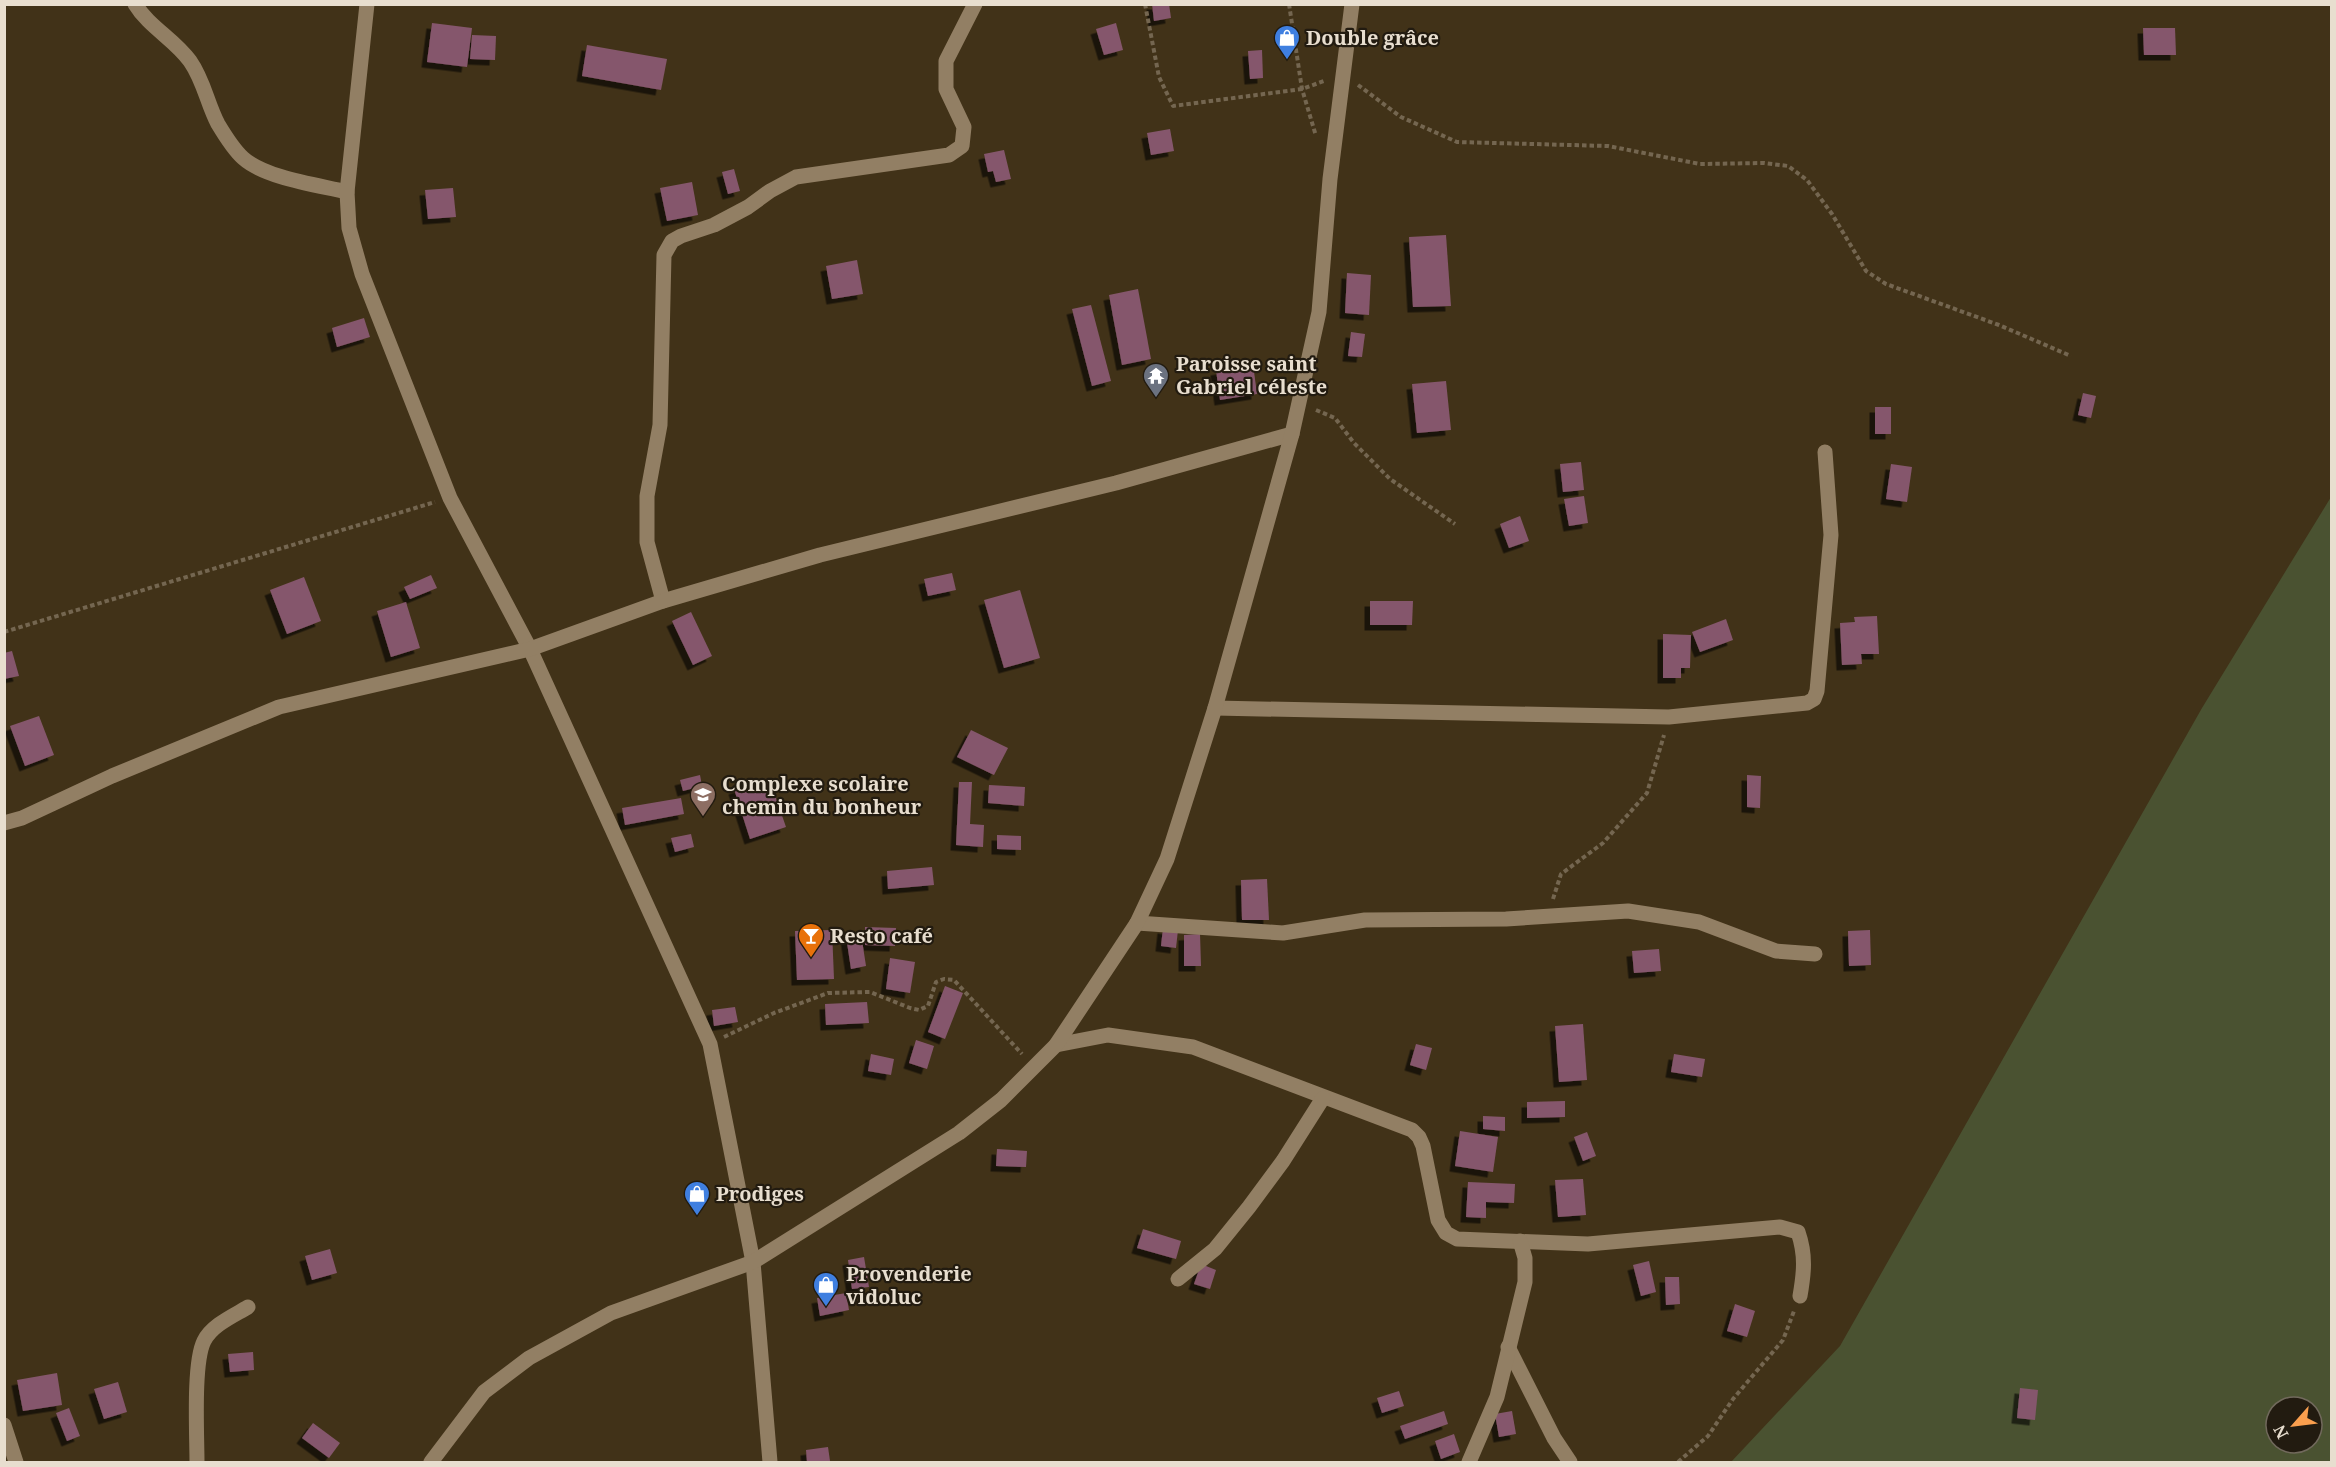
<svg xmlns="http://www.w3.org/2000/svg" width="2336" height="1467" font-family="'Noto Serif',serif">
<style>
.green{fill:#4a5231;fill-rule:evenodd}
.building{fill:#85576c;filter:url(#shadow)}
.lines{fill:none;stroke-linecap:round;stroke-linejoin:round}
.path{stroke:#746650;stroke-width:4;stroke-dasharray:4.5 3;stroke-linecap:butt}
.minor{stroke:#927f64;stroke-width:15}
.labels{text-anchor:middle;stroke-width:4.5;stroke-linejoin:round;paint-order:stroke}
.poi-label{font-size:20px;font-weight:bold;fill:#e8decf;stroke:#221b10;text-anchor:start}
</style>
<defs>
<filter id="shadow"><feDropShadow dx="-5.5" dy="5.5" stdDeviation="0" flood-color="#0009"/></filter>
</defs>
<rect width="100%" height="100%" fill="#413218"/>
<path class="green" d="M2331 497V1462H1731L1840 1346 2202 708ZM2276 1407H2312V1443H2276Z"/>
<g class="building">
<path d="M1152 4H1169L1171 18 1154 21Z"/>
<path d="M432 23 472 28 467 67 427 62Z"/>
<path d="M1116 23 1123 50 1104 55 1096 29Z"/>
<path d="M2143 28H2175L2176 55H2144Z"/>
<path d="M472 35 496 36 495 60 470 59Z"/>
<path d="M587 45 667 59 661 90 582 76Z"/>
<path d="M1262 50 1263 78 1250 79 1248 51Z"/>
<path d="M1170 129 1174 151 1151 155 1147 133Z"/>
<path d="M1004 150 1011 179 996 182 993 171 988 172 984 154Z"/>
<path d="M734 169 740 191 728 194 722 172Z"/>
<path d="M692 182 698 215 667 221 660 188Z"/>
<path d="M453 188 456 217 428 219 425 190Z"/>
<path d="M1446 235 1451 306 1413 307 1409 237Z"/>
<path d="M857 260 863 294 832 299 826 266Z"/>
<path d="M1347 273 1371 275 1369 315 1345 313Z"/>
<path d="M1138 289 1151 359 1122 365 1109 295Z"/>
<path d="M1091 305 1111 381 1092 386 1072 309Z"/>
<path d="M364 318 370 337 337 347 332 328Z"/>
<path d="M1351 332 1365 334 1362 357 1348 356Z"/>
<path d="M1253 364 1257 394 1220 400 1216 370Z"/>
<path d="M1446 381 1451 430 1417 433 1412 384Z"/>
<path d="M2083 393 2096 396 2091 418 2078 415Z"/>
<rect x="1875" y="407" width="16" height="27"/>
<path d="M1581 462 1584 490 1563 492 1560 464Z"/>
<path d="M1891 464 1912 467 1907 502 1886 499Z"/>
<path d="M1584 496 1588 523 1569 526 1564 499Z"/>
<path d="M1520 516 1529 541 1509 548 1500 524Z"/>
<path d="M952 573 956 590 928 596 924 579Z"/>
<path d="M431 575 437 588 410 599 404 587Z"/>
<path d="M304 577 321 621 287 634 270 590Z"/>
<path d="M1020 590 1040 658 1004 668 984 600Z"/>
<path d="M1370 601H1413L1412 625H1370Z"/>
<path d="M406 602 420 648 391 657 377 611Z"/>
<path d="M691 612 712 656 693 665 672 621Z"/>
<path d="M1877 616 1879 654H1861L1862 664 1842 665 1840 623 1855 622 1854 617Z"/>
<path d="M1726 619 1733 640 1700 652 1692 632Z"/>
<path d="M1663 634 1691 635 1690 668H1681V678H1663Z"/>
<path d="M12 651 19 676 4 679V653Z"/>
<path d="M39 716 54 755 25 766 10 726Z"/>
<path d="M971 730 1008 748 994 775 957 757Z"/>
<path d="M700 775 702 786 683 791 680 780Z"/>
<path d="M1747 775 1761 776 1760 808 1747 807Z"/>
<path d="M769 778 786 827 750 839 734 789Z"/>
<path d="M959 782H972L970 824 984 825 983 847 956 845Z"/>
<path d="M989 785 1025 787 1024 806 988 803Z"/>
<path d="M681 798 684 814 625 825 622 808Z"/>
<path d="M691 834 694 847 675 852 671 838Z"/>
<path d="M997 835 1021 836V850L997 849Z"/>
<path d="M932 867 934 885 888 889 887 871Z"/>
<path d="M1267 879 1269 920H1242L1241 880Z"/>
<path d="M865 927 896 928 895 946 865 945Z"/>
<path d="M1163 928 1178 930 1176 948 1161 946Z"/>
<path d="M832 930 834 979 797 980 795 931Z"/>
<path d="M1870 930 1871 965 1849 966 1848 931Z"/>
<path d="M861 934 866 966 851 969 846 936Z"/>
<path d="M1200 934 1201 966H1184V935Z"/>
<path d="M1659 949 1661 971 1634 973 1632 951Z"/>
<path d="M890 958 915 962 910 993 886 989Z"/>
<path d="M945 986 963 993 945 1039 928 1032Z"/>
<path d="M867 1002 869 1023 826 1025 825 1004Z"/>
<path d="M735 1007 738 1022 714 1026 712 1010Z"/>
<path d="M1583 1024 1587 1080 1559 1082 1555 1026Z"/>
<path d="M916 1040 934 1046 927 1069 909 1063Z"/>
<path d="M1416 1044 1432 1048 1426 1070 1410 1065Z"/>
<path d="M871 1054 894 1059 891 1075 868 1071Z"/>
<path d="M1674 1054 1705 1059 1702 1077 1671 1072Z"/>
<path d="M1565 1101V1117L1527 1118V1102Z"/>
<path d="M1483 1116 1505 1117V1131L1483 1129Z"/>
<path d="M1460 1131 1498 1137 1493 1172 1455 1166Z"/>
<path d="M1587 1132 1596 1156 1583 1161 1574 1137Z"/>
<path d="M997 1149 1027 1151 1026 1167 996 1166Z"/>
<path d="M1583 1179 1586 1215 1558 1217 1555 1180Z"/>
<path d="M1468 1182 1515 1184 1514 1203 1486 1202V1218L1466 1217Z"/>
<path d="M1143 1229 1181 1241 1176 1259 1137 1248Z"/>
<path d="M330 1249 337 1273 312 1280 305 1256Z"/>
<path d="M864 1257 869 1287 852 1289 848 1260Z"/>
<path d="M1649 1261 1656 1292 1641 1296 1633 1265Z"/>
<path d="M1201 1264 1216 1270 1210 1289 1194 1284Z"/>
<path d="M1665 1277H1679L1680 1304 1666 1305Z"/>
<path d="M846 1293 849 1310 820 1316 817 1298Z"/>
<path d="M1735 1304 1755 1311 1747 1337 1727 1331Z"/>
<path d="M253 1352 254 1370 230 1372 228 1354Z"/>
<path d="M57 1373 62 1405 23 1411 17 1380Z"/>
<path d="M118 1382 127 1412 104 1419 94 1389Z"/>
<path d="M2020 1388 2038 1390 2035 1420 2017 1418Z"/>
<path d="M1399 1391 1404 1406 1382 1413 1377 1398Z"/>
<path d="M69 1408 80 1436 67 1441 56 1413Z"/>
<path d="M1444 1411 1448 1424 1405 1439 1400 1426Z"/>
<path d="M1512 1411 1516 1434 1499 1437 1495 1414Z"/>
<path d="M313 1423 340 1443 329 1458 302 1438Z"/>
<path d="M1454 1434 1460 1452 1441 1459 1435 1441Z"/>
<path d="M828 1447 830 1461 807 1462 806 1450Z"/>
</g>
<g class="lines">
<g class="path">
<path d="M1145 4 1159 77 1173 106 1302 89 1324 81"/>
<path d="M1289 4 1302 89 1316 136"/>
<path d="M1358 85 1401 117 1457 142 1608 146 1700 164 1764 163 1788 166 1807 180 1832 214 1866 271 1886 284 1999 325 2071 356"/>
<path d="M1316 410 1335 418 1354 443 1390 479 1455 524"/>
<path d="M4 632 435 502"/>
<path d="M1553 899 1561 874 1603 843 1647 793 1664 735"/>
<path d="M724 1037 774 1013 828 993 870 992 910 1008 919 1010 928 1006 936 982 944 979 954 980 1022 1054"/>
<path d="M1678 1462 1708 1436 1733 1399 1783 1340 1794 1311"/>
</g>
<g class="minor">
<path d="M135 4C149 27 174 39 190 61 204 81 207 103 218 124 224 134 234 150 243 158 265 178 318 185 347 192"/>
<path d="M367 4 347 192 349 228 362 274 450 498 530 649 710 1044 753 1262 770 1462"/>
<path d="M663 601 647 542V496L660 425 664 255 672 241 681 236 714 225 748 207 770 191 796 177 949 155 962 146 964 127 946 89V61L975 4"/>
<path d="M1215 708 1669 717 1807 703 1814 699 1817 691 1831 535 1825 452"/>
<path d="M4 823 22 818 112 776 279 707 530 649 663 601 820 555 1116 483 1292 434"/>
<path d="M1137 923 1283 933 1365 920 1506 919 1628 911 1699 922 1776 951 1815 954"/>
<path d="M1056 1045 1108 1035 1193 1047 1412 1130 1419 1137 1423 1146 1438 1220 1446 1233 1457 1239 1588 1244 1780 1227 1798 1232C1806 1255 1804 1273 1800 1296"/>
<path d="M1178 1279 1215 1249 1249 1207 1283 1161 1323 1098"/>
<path d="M1508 1347 1554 1438 1570 1462"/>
<path d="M4 1425 16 1462"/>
<path d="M197 1462C197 1435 193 1363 204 1341 212 1325 233 1316 248 1307"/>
<path d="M431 1462 484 1392 529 1358 611 1313 753 1262 959 1133 1001 1100 1056 1045 1137 923 1167 859 1215 708 1292 434 1319 312 1330 179 1352 4"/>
<path d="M1469 1462 1497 1397 1525 1282V1258L1520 1241"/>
</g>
</g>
<defs>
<symbol id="shop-pin" viewBox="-11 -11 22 30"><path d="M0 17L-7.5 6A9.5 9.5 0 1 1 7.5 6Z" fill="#3f7fe0" stroke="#221b10"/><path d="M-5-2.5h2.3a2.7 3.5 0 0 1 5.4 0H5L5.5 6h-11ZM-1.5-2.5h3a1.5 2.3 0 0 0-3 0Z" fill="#fff"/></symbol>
<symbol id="temple-pin" viewBox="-11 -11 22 30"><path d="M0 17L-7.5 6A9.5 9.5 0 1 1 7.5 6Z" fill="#6b7280" stroke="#221b10"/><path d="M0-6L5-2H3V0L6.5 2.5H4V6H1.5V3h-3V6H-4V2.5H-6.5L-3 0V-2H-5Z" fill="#fff"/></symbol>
<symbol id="school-pin" viewBox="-11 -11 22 30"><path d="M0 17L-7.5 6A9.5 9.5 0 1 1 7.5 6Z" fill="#8d6e63" stroke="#221b10"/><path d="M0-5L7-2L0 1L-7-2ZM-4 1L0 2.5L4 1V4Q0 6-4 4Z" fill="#fff"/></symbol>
<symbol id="bar-pin" viewBox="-11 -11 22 30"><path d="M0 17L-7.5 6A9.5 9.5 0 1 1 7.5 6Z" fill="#e8710a" stroke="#221b10"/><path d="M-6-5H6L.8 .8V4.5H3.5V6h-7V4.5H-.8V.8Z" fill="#fff"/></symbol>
</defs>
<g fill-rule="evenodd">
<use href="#shop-pin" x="1272" y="23" width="30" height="40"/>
<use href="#temple-pin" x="1141" y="361" width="30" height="40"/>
<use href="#school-pin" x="688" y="780" width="30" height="40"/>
<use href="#bar-pin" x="796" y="921" width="30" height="40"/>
<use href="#shop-pin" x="682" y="1179" width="30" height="40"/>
<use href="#shop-pin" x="811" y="1270" width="30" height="40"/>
</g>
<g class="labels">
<g class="poi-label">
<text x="1306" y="45">Double grâce</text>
<text x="1176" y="371">Paroisse saint<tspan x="1176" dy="23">Gabriel céleste</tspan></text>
<text x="722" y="791">Complexe scolaire<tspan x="722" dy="23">chemin du bonheur</tspan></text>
<text x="830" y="943">Resto café</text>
<text x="716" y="1201">Prodiges</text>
<text x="846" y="1281">Provenderie<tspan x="846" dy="23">vidoluc</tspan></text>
</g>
</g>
<rect width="2336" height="1467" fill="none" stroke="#e8decf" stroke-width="12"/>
<g transform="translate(2294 1425) rotate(242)"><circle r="28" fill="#221b10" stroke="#71695c" stroke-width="1.5"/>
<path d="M0-4.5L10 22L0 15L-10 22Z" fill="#fa9f4e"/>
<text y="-9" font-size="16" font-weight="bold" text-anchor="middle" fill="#e8decf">N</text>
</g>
</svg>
